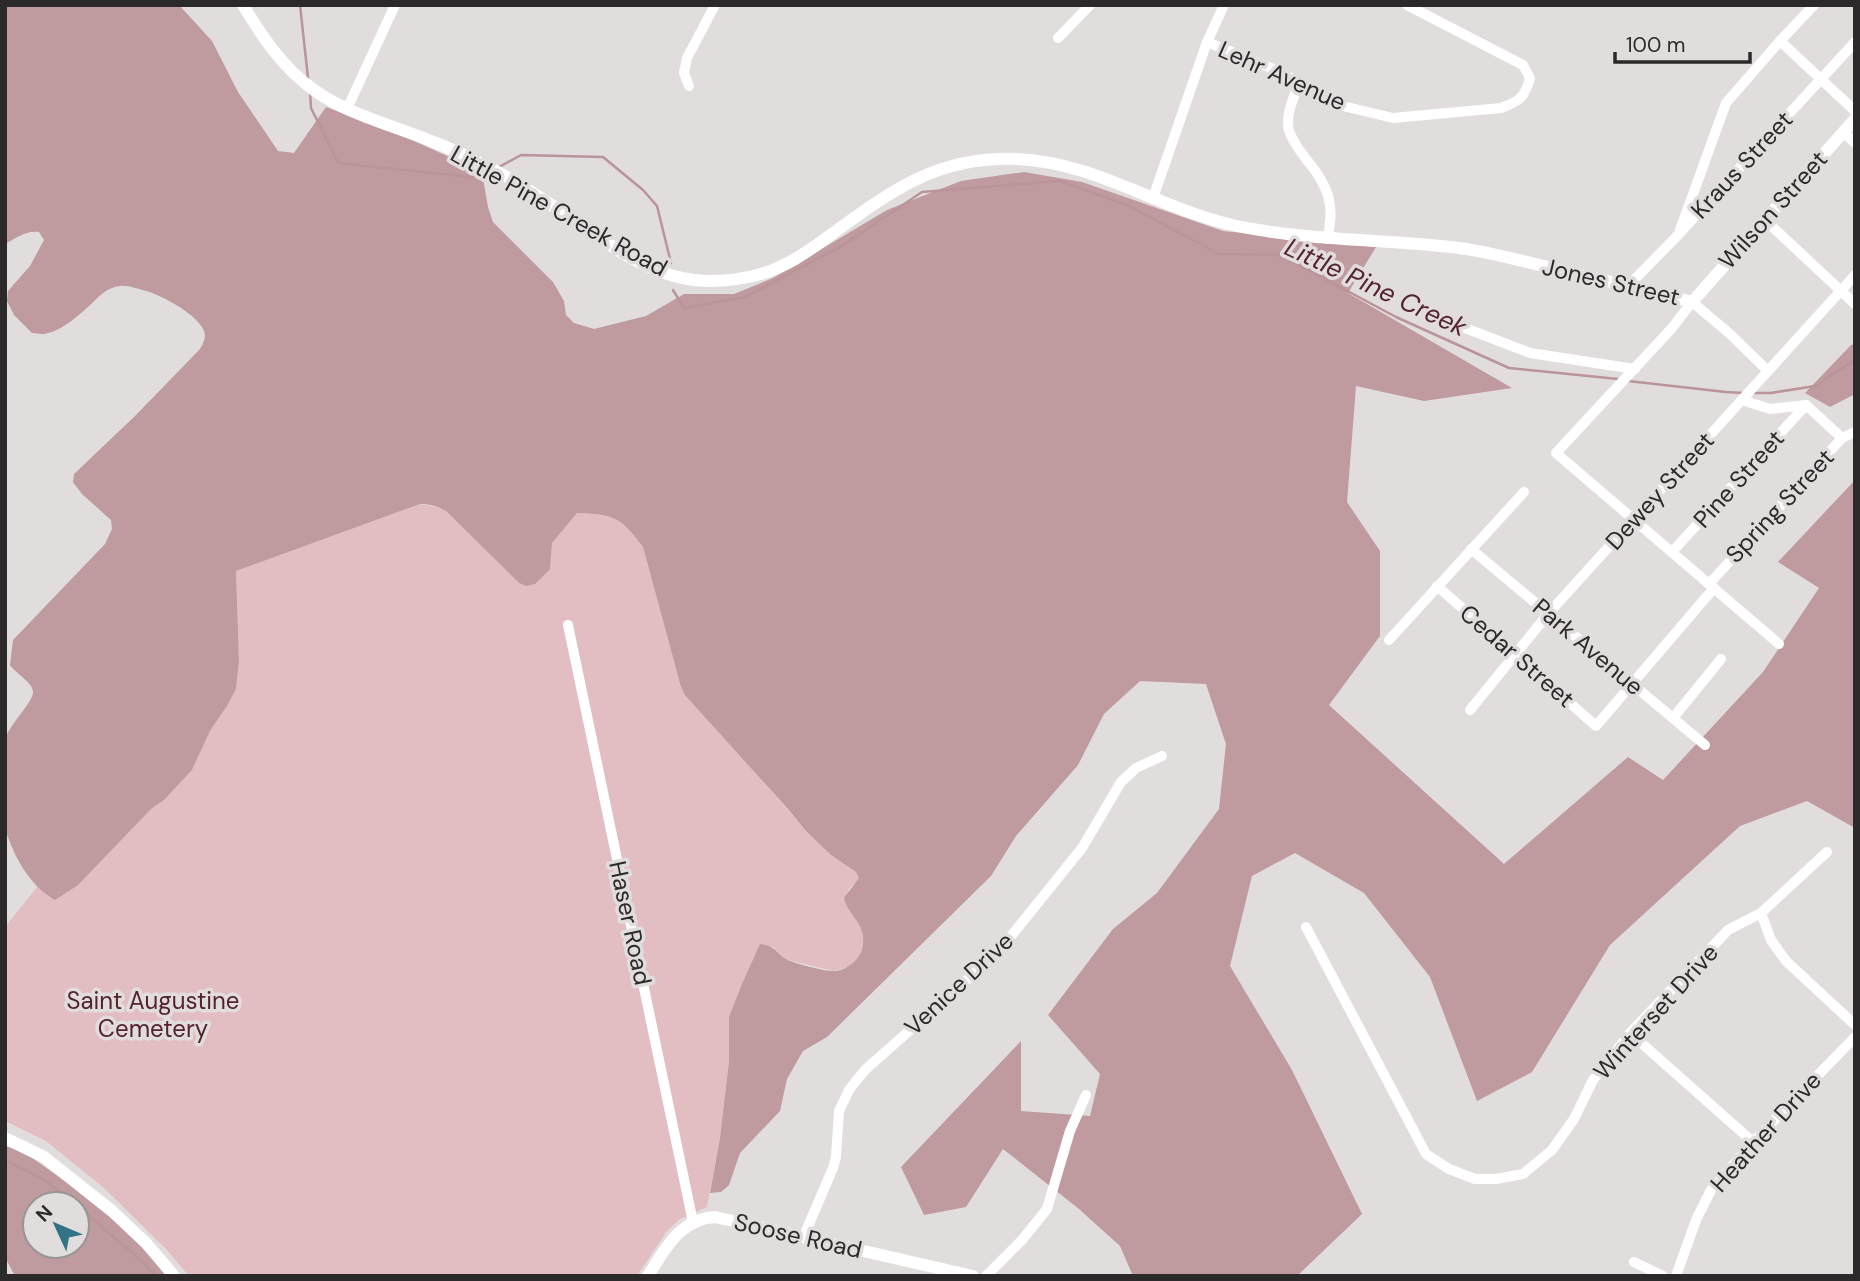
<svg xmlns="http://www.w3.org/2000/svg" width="1860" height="1281" font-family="'DM Sans',sans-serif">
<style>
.green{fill:#e2bdc1}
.forest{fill:#bf9a9f;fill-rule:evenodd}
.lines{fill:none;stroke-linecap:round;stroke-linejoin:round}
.stream{stroke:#b99498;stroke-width:2.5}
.minor{stroke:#fff;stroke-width:10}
.tertiary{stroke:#fff;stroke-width:12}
.labels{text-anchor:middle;stroke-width:7;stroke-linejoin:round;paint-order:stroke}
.street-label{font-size:24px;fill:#2b2929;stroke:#e1dddd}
.park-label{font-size:24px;fill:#55232d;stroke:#e1dddd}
.water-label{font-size:26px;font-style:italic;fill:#56242e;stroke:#e1dddd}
</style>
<rect width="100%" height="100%" fill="#e1dddd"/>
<path class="green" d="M420 504 441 508 446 511 519 583 526 586 550 569 552 543 577 513C613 514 621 517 643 547L681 687 806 831 831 855 856 872 860 878 848 890 862 930 864 945 862 953 851 966 834 971 796 962 786 959 772 946 729 1017V1061L720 1138 707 1207 680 1219 667 1231 637 1276H189L167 1250 104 1188 46 1141 5 1121V927L38 886 49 897 151 809 164 800 192 770 210 731 227 706 236 689 239 661 236 571Z"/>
<g class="forest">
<path d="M5 5H179L212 41 238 92 278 151 294 153 326 107 412 140 482 172 488 207 493 222 553 282 564 301 566 315 574 323 594 329 646 316 684 294H734L773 278 887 210 961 181 1024 172 1082 182 1223 231 1376 247 1348 293 1512 388 1424 401 1356 386 1347 502 1380 551V636L1329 705 1504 864 1628 757 1663 780 1763 672 1819 588 1778 562 1855 480V828L1807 801 1740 826 1610 945 1532 1072 1477 1101 1430 977 1364 893 1295 853 1252 876 1230 966 1292 1070 1362 1214 1297 1276H1133L1120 1246 1079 1209 1003 1149 966 1207 924 1215 901 1167 1021 1041V1111L1090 1116 1100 1074 1048 1015 1113 929 1157 893 1219 809 1226 744 1206 684 1140 681 1104 714 1078 765 1016 836 991 876 827 1037 803 1051 787 1079 780 1111 740 1153 729 1185 721 1192 710 1193 720 1138 729 1061V1017L742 984 760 944C778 947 775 953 788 960 796 964 827 972 836 971 843 970 850 966 855 961 862 953 864 947 863 936 861 921 847 912 844 898L859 878 856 872 831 855 806 831 787 808 685 695 681 687 643 547C621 517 613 514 577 513L552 543 550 569 535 584 526 586 519 583 446 511C438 506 429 504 420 504L236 571 239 661 236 689 227 706 210 731 192 770 164 800 151 809 78 885 55 900C30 886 14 857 6 831 2 819 5 790 5 777 5 765 3 750 5 739 8 727 32 703 33 693 34 683 16 674 10 665L13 640 105 544 112 529 111 520 82 494 73 482 74 474 135 416 200 349C209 334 205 329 193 317 182 307 160 295 146 291 138 289 128 285 120 286 105 288 99 297 89 306 78 316 62 330 48 333 43 335 37 333 32 333L14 315 7 301 8 291 30 266 44 240 39 232C26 230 16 238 5 244Z"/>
<path d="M1855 344V394L1830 407 1805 393 1851 345Z"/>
<path d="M5 1146 24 1152 69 1184 125 1229 168 1276H15L7 1261H5ZM35 1204H77V1246H35Z"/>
</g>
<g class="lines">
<g class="stream">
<path d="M300 5 308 78"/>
<path d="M310 92 311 108 338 163 480 178 490 172"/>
<path d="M499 167 521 155 603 157 643 190 657 206 671 263"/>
<path d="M673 290 684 308 745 297 842 246 922 192 1060 181 1129 206 1219 254 1280 255 1396 317 1509 368 1618 379"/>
<path d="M1628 381 1726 392 1744 393"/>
<path d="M1754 393H1771L1815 386 1855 360"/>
<path d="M5 1160 45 1180 75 1204"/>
<path d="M77 1206 143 1262 156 1276"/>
</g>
<g class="minor">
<path d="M1058 38 1090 5"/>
<path d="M1780 41 1855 111"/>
<path d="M1207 42 1276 70 1343 106 1393 118 1501 108C1520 101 1525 97 1530 78L1523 65 1407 5"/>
<path d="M1299 83C1294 97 1285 115 1289 131 1292 140 1300 151 1306 159 1328 185 1336 205 1327 239"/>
<path d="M689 86 684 73 687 58 715 5"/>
<path d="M347 109 395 5"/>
<path d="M1843 132 1855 143"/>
<path d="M1153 198 1207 42 1224 5"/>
<path d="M1765 220 1855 304"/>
<path d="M1680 230 1726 103 1780 41 1814 5"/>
<path d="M1628 286 1678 235 1855 42"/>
<path d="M1444 320 1530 353 1635 369"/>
<path d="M1767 370 1729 333 1692 302 1672 328 1556 453 1779 644"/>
<path d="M1742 400 1770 409 1806 405 1842 438"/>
<path d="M1471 549 1705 745"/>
<path d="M1672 552 1806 405"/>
<path d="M1709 584 1842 438 1855 432"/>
<path d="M1437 586 1596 726 1714 588"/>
<path d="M568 625 693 1222"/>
<path d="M1389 640 1524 492"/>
<path d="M1470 710 1548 614 1855 275"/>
<path d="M1673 718 1721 659"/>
<path d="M1761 913 1771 940 1786 961 1855 1025"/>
<path d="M1306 927 1426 1154 1449 1169 1475 1179H1496L1523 1174 1552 1150 1574 1119 1593 1080 1630 1033 1728 930 1761 913 1827 852"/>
<path d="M1630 1033 1753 1142"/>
<path d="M803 1238 833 1168 836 1157 839 1111 849 1090 856 1081 866 1069 994 956 1008 940 1082 848 1121 782 1136 768 1162 756"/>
<path d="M1634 1262 1663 1276"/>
<path d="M986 1276 1022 1240 1047 1209 1070 1131 1086 1095"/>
<path d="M1676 1276 1696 1220 1711 1190 1753 1142 1855 1037"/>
</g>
<g class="tertiary">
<path d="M243 5C263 38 283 68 314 90 349 115 392 125 431 141 453 149 474 160 496 171 524 186 550 204 577 222 607 243 638 267 674 276 699 283 727 282 753 276 785 269 810 250 836 231 895 188 940 156 1017 159 1095 162 1161 210 1237 226 1310 241 1385 239 1459 248 1490 252 1521 261 1552 268 1599 279 1645 290 1692 302L1855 119"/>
<path d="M5 1138 44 1157 112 1211 147 1244 174 1276"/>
<path d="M648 1276C665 1249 680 1219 715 1217L973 1276"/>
</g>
</g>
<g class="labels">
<g class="street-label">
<text transform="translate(1282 76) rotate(24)" y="8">Lehr Avenue</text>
<text transform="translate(1742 165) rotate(-47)" y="8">Kraus Street</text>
<text transform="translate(1773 210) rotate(-48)" y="8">Wilson Street</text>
<text transform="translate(559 211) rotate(29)" y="8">Little Pine Creek Road</text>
<text transform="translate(1611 282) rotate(13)" y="8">Jones Street</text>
<text transform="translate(1739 479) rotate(-48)" y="8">Pine Street</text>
<text transform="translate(1660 491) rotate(-48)" y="8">Dewey Street</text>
<text transform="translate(1780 506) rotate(-47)" y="8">Spring Street</text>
<text transform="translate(1588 647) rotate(40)" y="8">Park Avenue</text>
<text transform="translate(1517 656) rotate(41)" y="8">Cedar Street</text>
<text transform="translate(630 923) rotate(78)" y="8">Haser Road</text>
<text transform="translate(959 984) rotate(-43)" y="8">Venice Drive</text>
<text transform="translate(1656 1012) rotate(-48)" y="8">Winterset Drive</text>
<text transform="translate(1766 1132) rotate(-48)" y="8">Heather Drive</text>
<text transform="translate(798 1236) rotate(13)" y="8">Soose Road</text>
</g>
<g class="park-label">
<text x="153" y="1009">Saint Augustine<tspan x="153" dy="28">Cemetery</tspan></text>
</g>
<g class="water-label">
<text transform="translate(1376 287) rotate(25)" y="9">Little Pine Creek</text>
</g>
</g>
<rect width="1860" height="1281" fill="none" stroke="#2b2929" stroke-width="14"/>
<g transform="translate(56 1225) rotate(314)"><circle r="33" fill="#e1dddd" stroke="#989595" stroke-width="2"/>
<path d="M0-5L12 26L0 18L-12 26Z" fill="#337387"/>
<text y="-10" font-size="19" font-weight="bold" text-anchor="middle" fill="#2b2929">N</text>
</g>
<path d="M1615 52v10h135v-10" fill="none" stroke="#2b2929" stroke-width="3.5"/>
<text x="1626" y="52" font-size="21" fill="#2b2929" stroke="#e1dddd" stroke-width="5" paint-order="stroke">100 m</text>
</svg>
